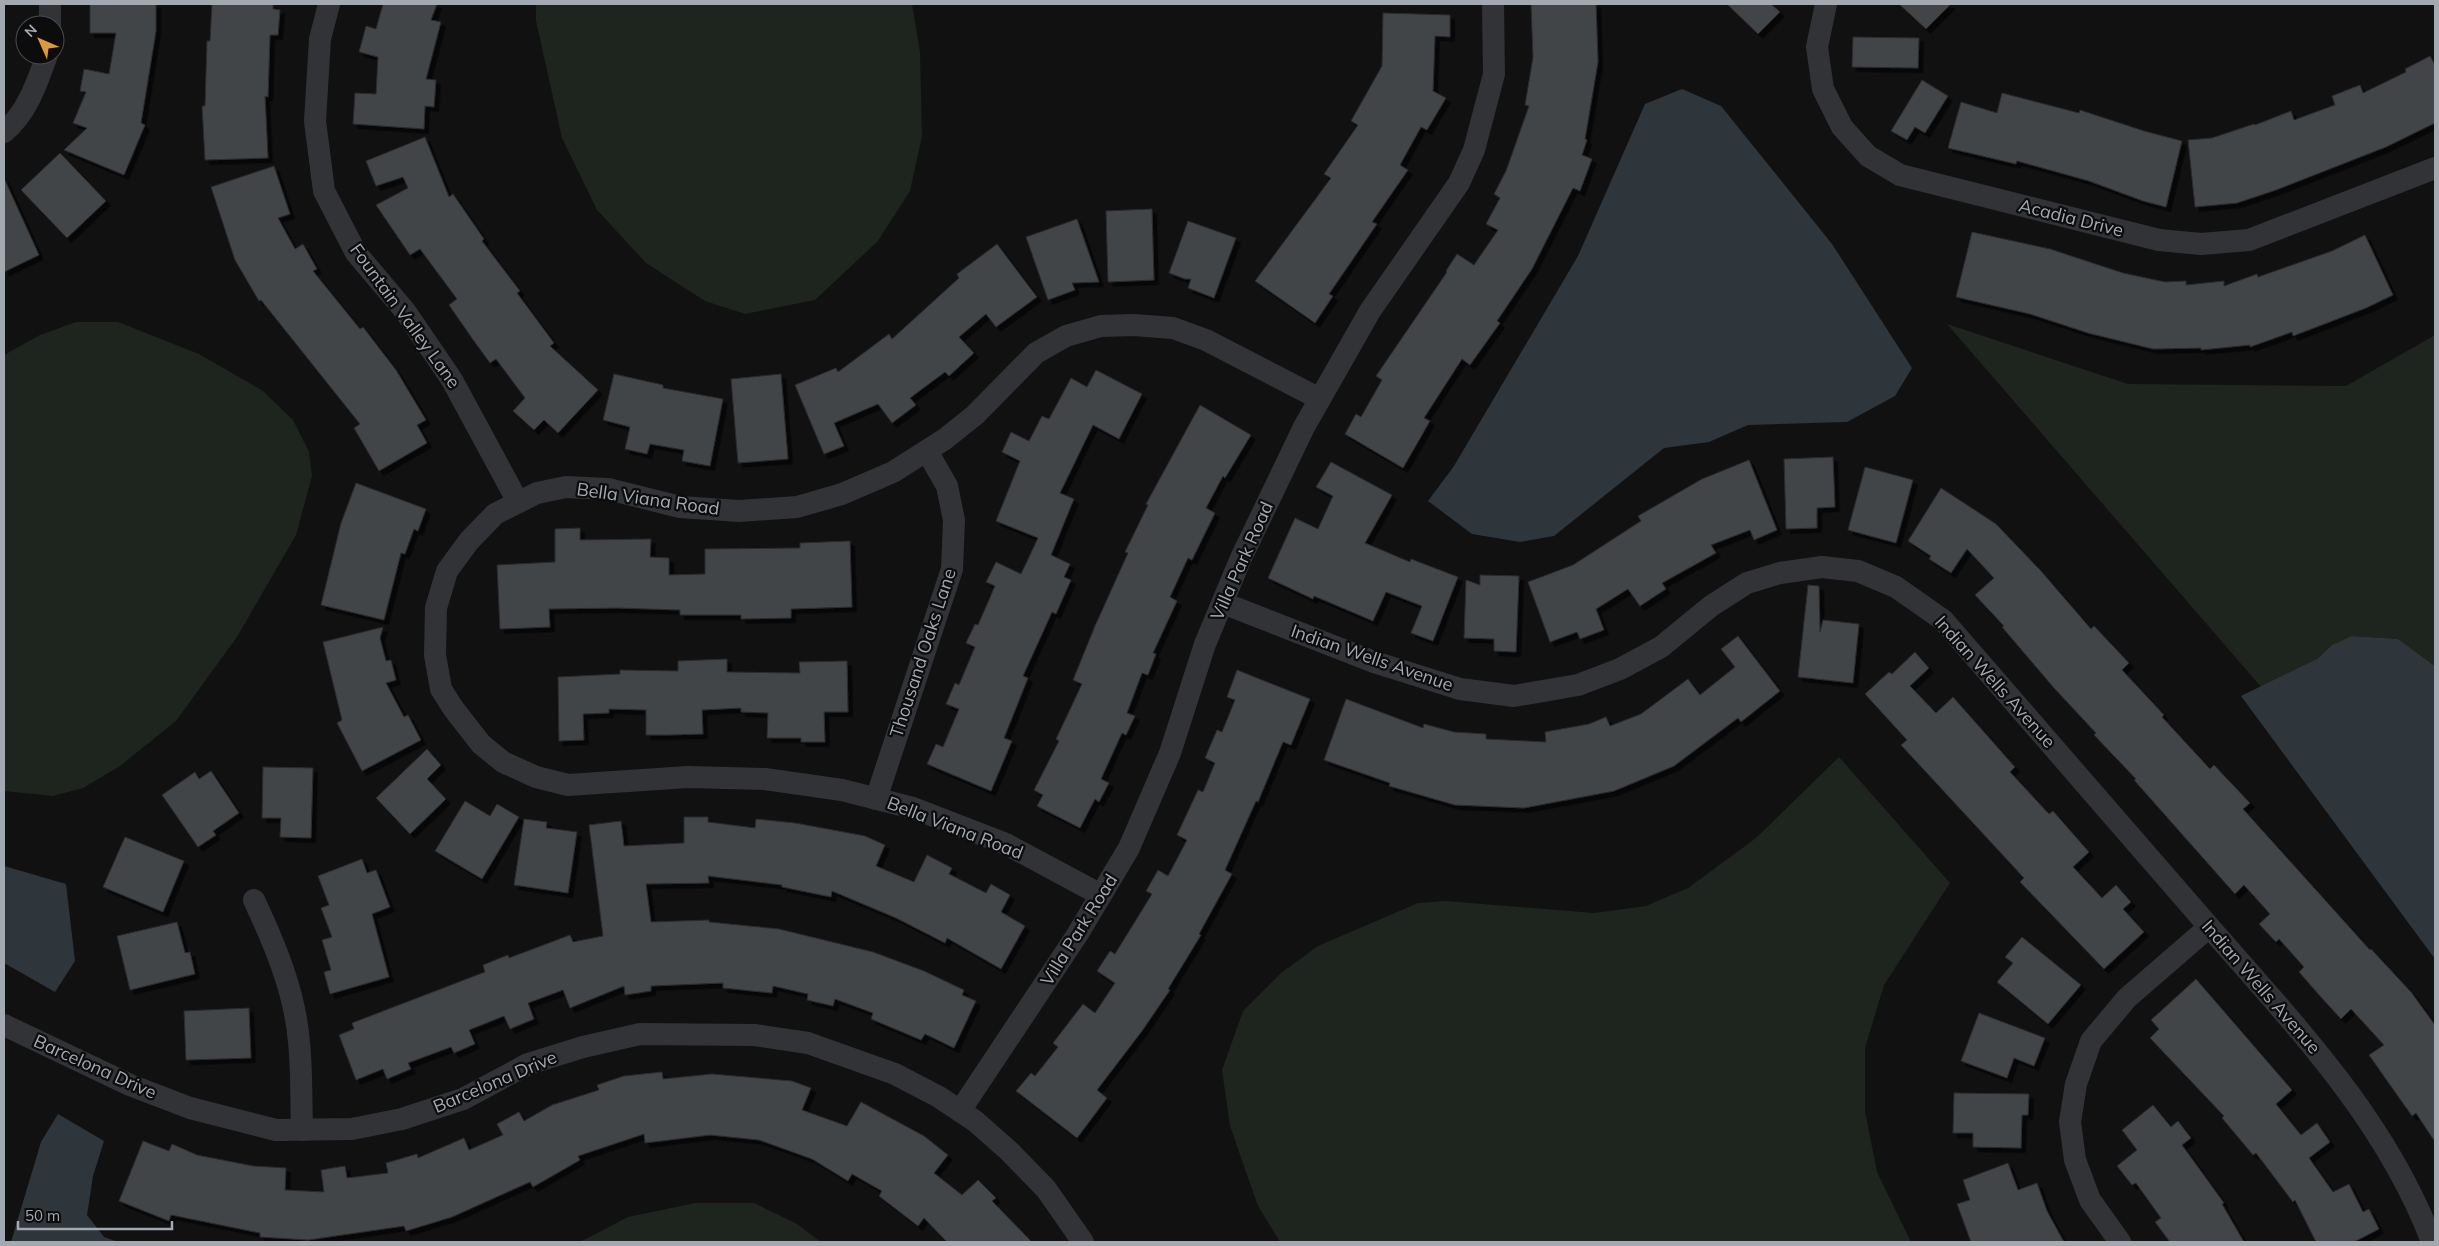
<svg xmlns="http://www.w3.org/2000/svg" width="2439" height="1246" font-family="Mulish,sans-serif">
<style>
.green{fill:#1e241e}
.water{fill:#2e363b}
.building{fill:#424447;stroke:#2b2b2e;filter:url(#shadow)}
.lines{fill:none;stroke-linecap:round;stroke-linejoin:round}
.street{stroke:#323337;stroke-width:22}
.labels{text-anchor:middle;stroke-width:4.5;stroke-linejoin:round;paint-order:stroke}
.street-label{font-size:18px;fill:#a3a9b1;stroke:#0c0c0d}
</style>
<defs>
<filter id="shadow"><feDropShadow dx="4.5" dy="4.5" stdDeviation="0" flood-color="#0009"/></filter>
</defs>
<rect width="100%" height="100%" fill="#111112"/>
<g class="green">
<path d="M536 4H912L920 52 922 136 910 191 878 241 815 300 745 314 705 301 646 263 597 210 562 138 536 21Z"/>
<path d="M76 322H118L199 354 263 391 293 420 309 452 312 476 296 535 237 637 176 721 120 766 83 788 53 796 4 791V355L40 335Z"/>
<path d="M1947 324 2128 384 2346 386 2435 335V666L2398 639 2351 636 2332 645 2317 659 2262 688Z"/>
<path d="M1839 757 1950 883 1884 985 1865 1048V1111L1877 1172 1911 1242H1280L1258 1206 1230 1126 1222 1070 1243 1011 1281 973 1318 946 1418 903 1446 901 1594 913 1646 906 1688 888 1756 838Z"/>
<path d="M695 1203H754L797 1224 821 1242H580L628 1217Z"/>
</g>
<g class="water">
<path d="M1682 89 1721 106 1832 244 1912 368 1895 396 1847 422 1748 425 1709 442 1664 448 1554 536 1520 542 1472 534 1428 501 1454 466 1578 256 1645 104Z"/>
<path d="M2351 636 2398 639 2435 666V959L2241 696 2317 659 2332 645Z"/>
<path d="M4 866 66 884 75 961 55 992 4 963Z"/>
<path d="M58 1114 104 1141 93 1176 87 1215 104 1237 118 1242H11L41 1142Z"/>
</g>
<g class="building">
<path d="M90 4H156V31L141 123 145 125 124 175 64 150 87 128 73 123 86 92 80 91 84 69 109 74 116 33H90Z"/>
<path d="M212 4H273V9L280 10 278 35H270L268 97 265 96 268 158 205 160 202 106H205L207 41H210Z"/>
<path d="M383 4H437L431 20 441 22 426 79 436 80 434 107 425 106 424 129 353 124 355 93 376 94 378 57 359 52 366 26 376 29Z"/>
<path d="M1531 4H1596L1598 62 1585 139 1587 140 1582 155 1592 159 1580 191 1573 188 1532 269 1497 321 1500 323 1470 365 1462 359 1424 418 1430 421 1403 468 1345 434 1356 414 1361 417 1382 380 1376 376 1447 272 1446 271 1457 254 1474 265 1498 230 1486 224 1500 198 1494 194 1506 171 1529 106 1525 105 1533 57Z"/>
<path d="M1727 4H1771L1780 12 1758 34Z"/>
<path d="M1899 4H1951L1926 29Z"/>
<path d="M1383 13 1450 15V37L1435 36 1433 91 1446 98 1427 130 1421 127 1400 165 1408 170 1372 222 1377 224 1329 294 1333 296 1315 323 1255 281 1331 178 1324 174 1358 125 1351 121 1382 66Z"/>
<path d="M1853 37 1919 38 1918 68 1852 67Z"/>
<path d="M2430 56 2435 65V123L2386 147 2276 190 2237 203 2195 207 2188 140 2212 138 2254 124 2255 125 2291 111 2294 120 2335 105 2332 96 2360 85 2363 93 2406 72 2405 69Z"/>
<path d="M1922 80 1948 96 1925 133 1915 127 1907 140 1891 131Z"/>
<path d="M2002 93 2079 113 2080 110 2144 131 2182 141 2166 207 2143 201 2089 181 2017 161 2016 164 1948 148 1961 102 1997 113Z"/>
<path d="M425 137 449 197 453 194 484 239 482 241 520 291 517 293 554 343 550 346 598 390 558 433 544 420 534 430 513 411 525 398 496 359 490 363 474 341 449 305 457 299 420 249 410 255 376 205 408 188 403 177 376 186 366 161Z"/>
<path d="M60 153 106 201 67 238 21 190Z"/>
<path d="M274 166 290 214 278 218 295 249 303 244 317 269 313 271 360 329 363 327 396 370 426 420 417 425 427 443 379 471 354 428 360 424 261 300 259 301 235 260 211 187Z"/>
<path d="M4 178 39 255 4 272Z"/>
<path d="M1152 209 1154 280 1108 282 1106 211Z"/>
<path d="M1077 219 1099 282 1072 283 1075 290 1048 300 1026 237Z"/>
<path d="M1188 221 1236 238 1214 298 1188 288 1191 279H1185L1169 273Z"/>
<path d="M1972 232 2050 249 2123 273 2165 282 2186 281V285L2224 281V286L2257 274 2258 277 2332 251 2365 235 2393 295 2366 308 2293 336 2292 332 2250 347V345L2201 350V348L2153 349 2088 333 2030 314 1956 297Z"/>
<path d="M997 244 1037 297 996 327 986 314 959 337 974 353 949 376 945 372 910 398 916 405 892 423 878 404 834 423 844 446 824 454 795 385 836 368 838 372 889 334 892 339 959 278 957 274Z"/>
<path d="M1096 370 1142 394 1119 439 1093 425 1060 493 1074 499 1051 555 1070 564 1064 577 1071 580 1056 614 1052 612 1023 676 1028 678 1004 738 1012 741 991 791 927 764 936 744 943 747 959 709 946 704 955 683 959 685 975 647 966 643 975 624 978 625 995 586 986 582 996 562 1021 574 1038 538 996 521 1020 461 1002 452 1011 432 1029 441 1042 416 1049 419 1071 378 1087 387Z"/>
<path d="M614 374 663 385V388L723 399 710 466 682 461 684 450 650 444 647 454 625 449 630 427 603 420Z"/>
<path d="M781 374 788 459 738 463 731 379Z"/>
<path d="M1200 405 1251 435 1225 478 1223 476 1206 508 1215 513 1192 560 1188 558 1170 597 1177 601 1153 653 1156 654 1148 675 1142 673 1127 713 1135 716 1126 735 1122 733 1101 779 1109 783 1099 802 1095 799 1080 828 1037 806 1043 795 1034 790 1059 741 1056 739 1082 684 1073 680 1095 626 1128 553 1125 552 1148 505 1146 504Z"/>
<path d="M1833 457 1835 507 1817 508V528L1786 529 1784 459Z"/>
<path d="M1749 460 1777 530 1754 540 1750 530 1711 545 1716 553 1662 583 1666 589 1640 606 1628 589 1596 609 1604 630 1580 639 1577 632 1550 642 1528 582 1573 565 1641 521 1638 516 1702 479Z"/>
<path d="M1331 462 1392 495 1365 543 1410 562 1411 559 1458 577 1433 641 1411 633 1422 606 1386 592 1373 621 1314 596 1313 599 1268 578 1295 518 1318 529 1333 496 1316 487Z"/>
<path d="M1865 467 1913 480 1896 543 1848 530Z"/>
<path d="M356 483 426 509 418 531 414 529 405 554 401 553 384 620 321 605 341 523Z"/>
<path d="M1941 488 1996 524 2041 571 2091 629 2094 626 2129 663 2122 670 2164 715 2162 717 2210 769 2214 765 2250 803 2243 809 2370 950 2371 949 2411 992 2435 1025V1142L2416 1113 2412 1116 2369 1055 2384 1045 2351 1009 2341 1019 2320 996 2299 972 2304 967 2279 939 2276 942 2259 924 2270 914 2244 885 2235 894 2134 780 2136 779 2094 735 2096 733 2054 688 2002 627 2004 626 1975 595 1994 578 1967 549 1951 573 1929 559 1931 556 1908 541Z"/>
<path d="M580 528V540L651 539 650 557 669 558V575L705 574V549L800 548V543L850 541 852 607 791 609V618L741 619V615H680V610L618 608 549 609 550 627 500 629 497 565 555 562V529Z"/>
<path d="M1480 575 1519 576 1516 652 1494 651V639L1464 638 1466 580 1480 585Z"/>
<path d="M1808 585 1819 586 1820 632 1823 620 1859 624 1853 683 1798 677Z"/>
<path d="M383 627 380 638 386 661 391 660 396 680 386 683 404 717 408 715 421 740 362 771 337 723 342 720 323 642Z"/>
<path d="M1738 636 1780 691 1741 722 1738 718 1674 766 1614 791 1524 808 1455 805 1389 786 1390 783 1324 760 1346 699 1423 728 1424 724 1454 732 1486 734V739L1546 742 1545 732 1589 724 1606 717 1610 726 1641 714 1688 679 1700 695 1735 667 1721 649Z"/>
<path d="M1915 652 1929 668 1910 686 1936 713 1953 697 2015 767 2010 772 2049 814 2053 811 2089 852 2073 867 2102 898 2116 885 2131 902 2123 909 2144 932 2104 969 2020 882 2024 878 1901 745 1907 740 1865 694 1889 672 1892 674Z"/>
<path d="M727 659V672L800 673 799 662 847 661 848 712H824L825 742H801V738H767L768 713 741 712V708L702 710 703 734 668 735H646V710L609 709V713L583 714 584 740 559 741 558 677 620 674V670L678 671V661Z"/>
<path d="M1237 670 1310 699 1291 745 1283 742 1258 802 1256 801 1225 870 1232 874 1199 934 1201 935 1168 989 1170 990 1142 1031 1097 1090 1107 1098 1077 1138 1016 1091 1031 1073 1035 1076 1058 1047 1053 1043 1083 1004 1095 1013 1115 983 1097 971 1110 951 1115 954 1152 894 1146 891 1158 870 1168 876 1187 840 1177 835 1198 790 1203 792 1215 763 1205 758 1217 730 1222 732 1235 700 1227 697Z"/>
<path d="M427 749 441 765 427 779 446 799 410 834 376 798Z"/>
<path d="M263 767 313 768 311 838 280 837 281 818H262Z"/>
<path d="M211 771 239 813 213 831 216 835 198 847 162 795 195 772 199 779Z"/>
<path d="M465 801 490 816 497 804 519 817 482 879 435 851Z"/>
<path d="M684 817H708V822L755 828 756 819 795 823 865 836 885 845 876 866 914 882 927 855 952 868 949 874 986 893 991 884 1010 895 1001 912 1025 926 1001 969 947 938 945 943 896 918 832 891 831 897 782 887V885L708 876 709 883 646 884 651 922 709 920V922L779 929 873 952 924 971 964 990 962 995 976 1001 954 1048 925 1034 921 1040 871 1019 873 1013 835 999 833 1006 807 1000 808 994 773 986 772 993 723 988V983L651 986V991L625 995 624 986 570 1008 563 990 528 1003 534 1019 510 1029 504 1016 469 1030 475 1044 454 1053 451 1047 408 1063 411 1069 387 1079 383 1069 356 1080 339 1035 354 1029 352 1023 485 972 483 965 508 955 509 958 570 935 573 942 603 936 589 825 621 821 624 846 684 843Z"/>
<path d="M524 819 547 822 546 828 577 832 568 893 514 885Z"/>
<path d="M125 837 184 861 163 912 103 887Z"/>
<path d="M362 859 367 873 376 870 390 907 372 914 389 977 330 994 324 972 331 970 322 940 332 937 321 908 329 905 318 876Z"/>
<path d="M177 922 185 953 190 952 195 974 130 990 117 936Z"/>
<path d="M2022 937 2081 985 2048 1024 1997 982 2013 963 2005 957Z"/>
<path d="M2196 979 2292 1090 2276 1104 2301 1135 2317 1123 2330 1142 2309 1158 2333 1192 2349 1184 2363 1212 2369 1209 2379 1229 2354 1242H2316L2295 1200 2293 1202 2256 1153 2253 1155 2222 1118 2224 1116 2150 1038 2159 1029 2151 1020Z"/>
<path d="M249 1008 251 1058 186 1060 184 1011Z"/>
<path d="M1979 1013 2045 1038 2034 1066 2014 1058 2007 1078 1961 1061Z"/>
<path d="M662 1072 663 1079 712 1074 792 1081 811 1088 802 1110 847 1126 861 1102 924 1136 948 1155 934 1173 962 1195 978 1180 996 1198 992 1201 1032 1242H947L924 1218 918 1226 879 1196 882 1191 852 1174 848 1181 812 1159 759 1140 710 1135 645 1143 644 1134 578 1156 580 1160 533 1187 530 1182 452 1217 406 1231 404 1226 308 1240 260 1237V1233L171 1215 169 1221 119 1201 143 1141 169 1151 172 1144 197 1155 253 1166 286 1168 285 1190 324 1192 321 1170 345 1166 347 1178 388 1173 386 1163 417 1154 418 1158 464 1138 469 1150 503 1135 497 1124 519 1112 524 1121 552 1105 599 1090 597 1085 624 1076Z"/>
<path d="M1954 1093 2029 1094 2028 1115H2022L2021 1148 1973 1147V1133H1953Z"/>
<path d="M2153 1105 2171 1127 2178 1121 2191 1138 2182 1145 2224 1203 2222 1204 2244 1242H2170L2155 1222 2161 1218 2136 1183 2132 1185 2117 1166 2137 1150 2122 1130Z"/>
<path d="M2008 1163 2018 1190 2037 1183 2047 1211 2064 1242H1971L1957 1204 1970 1200 1963 1180Z"/>
</g>
<g class="lines">
<g class="street">
<path d="M50 4V25"/>
<path d="M329 4 320 39 315 121 324 191 356 253 405 311 452 380 518 502"/>
<path d="M1826 4 1817 47 1823 89 1842 127 1868 156 1900 175 2159 240 2201 244 2249 240 2435 168"/>
<path d="M4 132C27 113 37 83 47 55"/>
<path d="M1223 603 1374 662 1460 689 1514 696 1578 685 1620 669 1661 647 1711 606 1747 583 1780 573 1822 567 1858 571 1896 587 1943 620C2031 720 2118 821 2205 922 2291 1021 2385 1117 2432 1242"/>
<path d="M876 799 952 569 954 520 947 486 927 451"/>
<path d="M1101 895 1006 844 913 808 842 790 765 779 688 777 568 785 536 777 503 762 481 744 453 708 441 689 435 655 436 608 447 571 469 541 495 514 537 493 566 487 608 489 680 507 739 511 797 507 842 494 893 472 945 439 975 415 1036 353 1066 336 1101 326 1134 325 1173 328 1206 340 1320 399"/>
<path d="M254 900C275 945 295 992 299 1042 302 1071 301 1100 302 1130"/>
<path d="M4 1025 130 1085 190 1108 276 1130 352 1129 402 1119 463 1099 528 1064 583 1047 640 1034 754 1035 808 1043 895 1074 939 1097 975 1121 1009 1151 1046 1189 1083 1242"/>
<path d="M960 1111 1077 935 1129 848 1170 753 1205 644 1241 558 1304 427 1370 311 1459 183 1474 150 1494 74 1493 4"/>
<path d="M2120 1242 2090 1200 2075 1160 2070 1122 2076 1084 2091 1041 2127 998 2209 927"/>
</g>
</g>
<g class="labels">
<g class="street-label">
<text transform="translate(2071 218) rotate(14)" y="6">Acadia Drive</text>
<text transform="translate(405 316) rotate(54)" y="6">Fountain Valley Lane</text>
<text transform="translate(648 499) rotate(8)" y="6">Bella Viana Road</text>
<text transform="translate(1242 561) rotate(-66)" y="6">Villa Park Road</text>
<text transform="translate(923 653) rotate(-72)" y="6">Thousand Oaks Lane</text>
<text transform="translate(1372 658) rotate(19)" y="6">Indian Wells Avenue</text>
<text transform="translate(1995 682) rotate(48)" y="6">Indian Wells Avenue</text>
<text transform="translate(955 828) rotate(21)" y="6">Bella Viana Road</text>
<text transform="translate(1079 930) rotate(-58)" y="6">Villa Park Road</text>
<text transform="translate(2261 987) rotate(49)" y="6">Indian Wells Avenue</text>
<text transform="translate(95 1067) rotate(24)" y="6">Barcelona Drive</text>
<text transform="translate(495 1082) rotate(-23)" y="6">Barcelona Drive</text>
</g>
</g>
<rect width="2439" height="1246" fill="none" stroke="#a3a9b1" stroke-width="10"/>
<g transform="translate(40 40) rotate(315)"><circle r="24" fill="#0c0c0d" stroke="#484b4f"/>
<path d="M0-4L9 19L0 12L-9 19Z" fill="#df983c"/>
<text y="-8" font-size="14" font-weight="bold" text-anchor="middle" fill="#a3a9b1">N</text>
</g>
<path d="M18 1221v8h154v-8" fill="none" stroke="#a3a9b1" stroke-width="2.5"/>
<text x="25" y="1221" font-size="15" fill="#a3a9b1" stroke="#0c0c0d" stroke-width="4" paint-order="stroke">50 m</text>
</svg>
